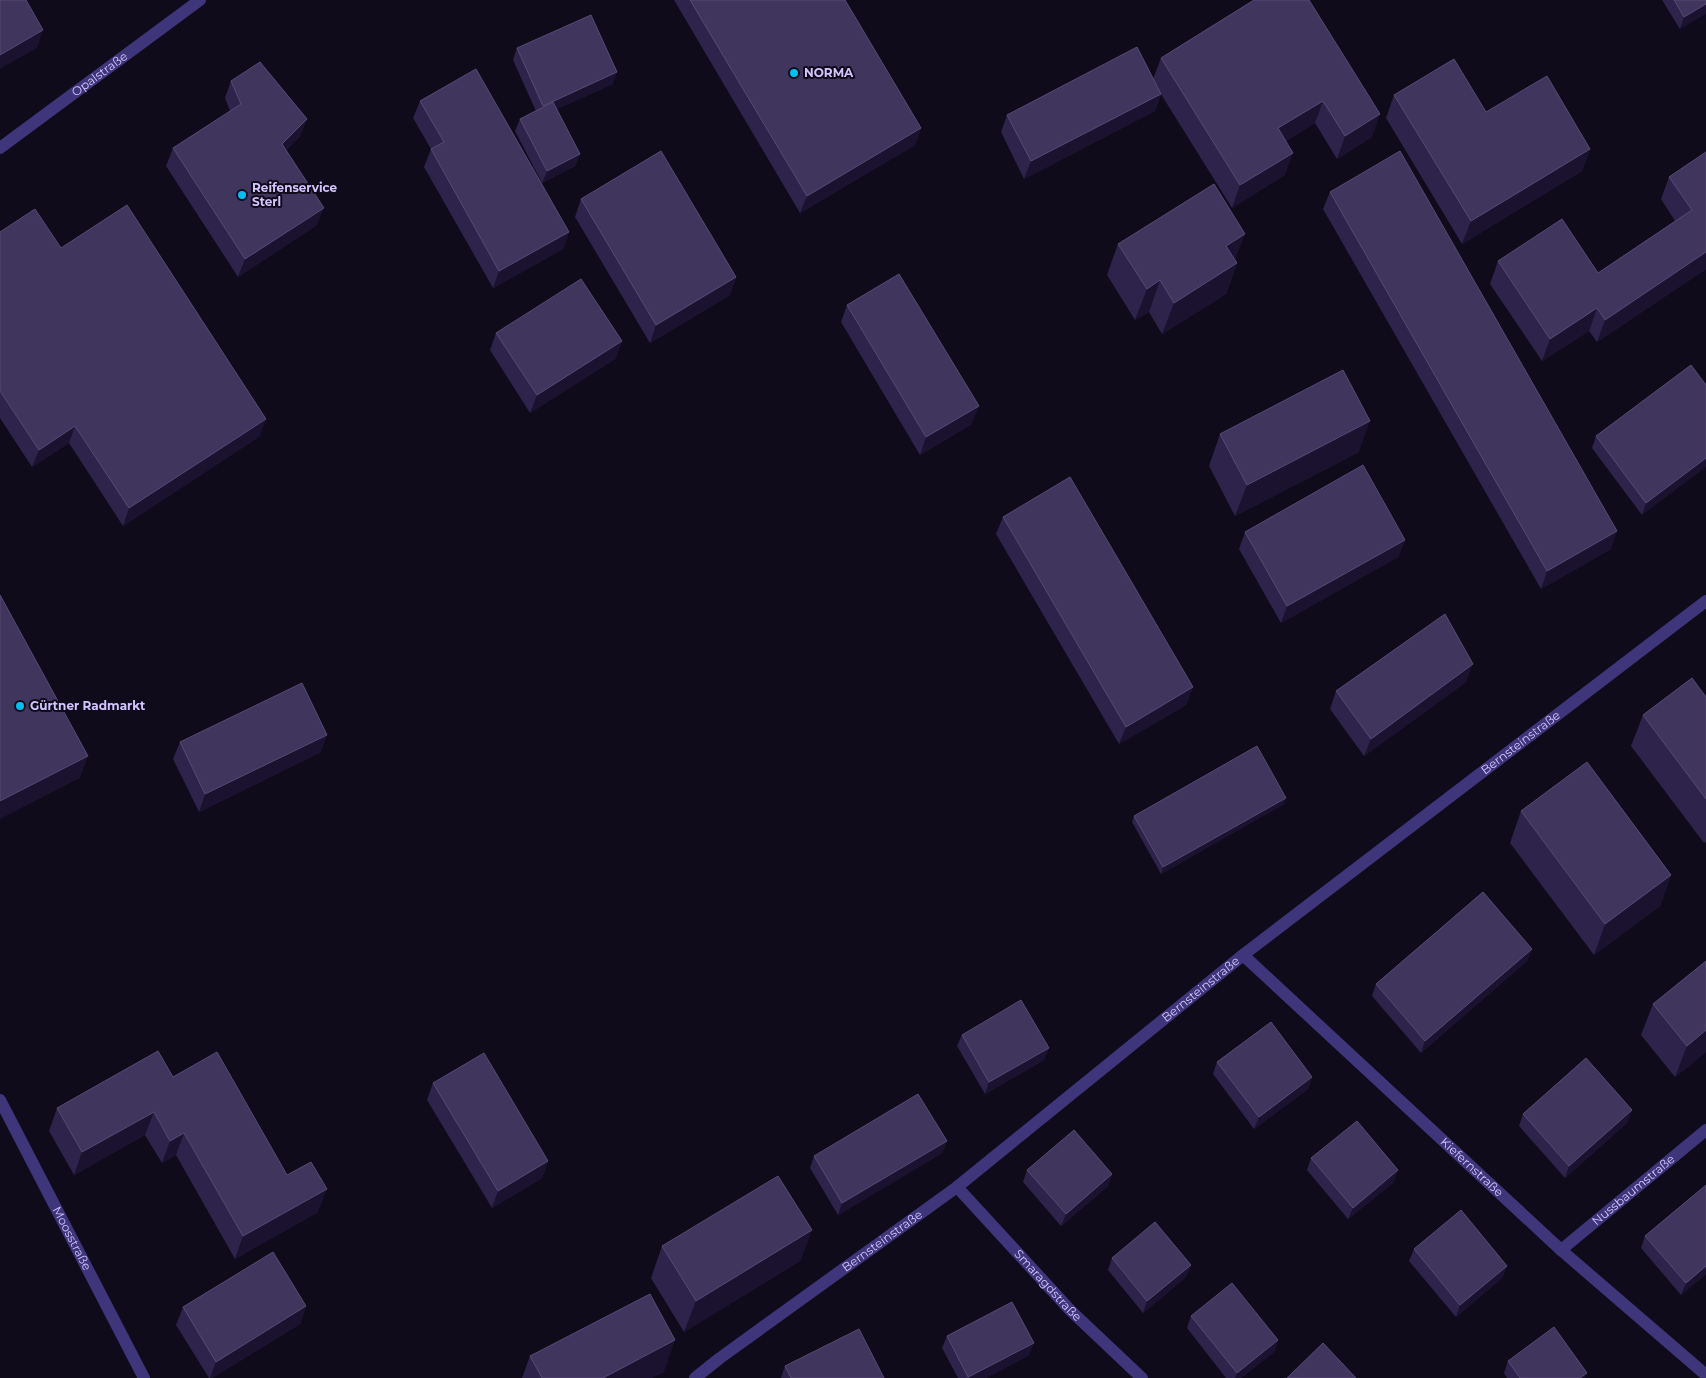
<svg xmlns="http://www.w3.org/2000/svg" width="1706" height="1378" font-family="Montserrat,sans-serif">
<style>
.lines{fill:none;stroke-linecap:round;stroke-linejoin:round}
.minor{stroke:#3f357b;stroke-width:12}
.wall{fill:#2e234a}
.shaded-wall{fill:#1a122f}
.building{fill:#40355d;stroke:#574b76}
.poi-dot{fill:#00bff0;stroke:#0f0b1b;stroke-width:2}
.labels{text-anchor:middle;stroke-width:4;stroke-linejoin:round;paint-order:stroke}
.poi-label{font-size:12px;font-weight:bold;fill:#d2c5ff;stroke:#0f0b1b;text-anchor:start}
.street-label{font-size:12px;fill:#d2c5ff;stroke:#0f0b1b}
</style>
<rect width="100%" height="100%" fill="#0f0b1b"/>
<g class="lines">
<g class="minor">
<path id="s1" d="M0 148 200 0"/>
<path id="s2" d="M1243 955 1561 1250 1706 1375"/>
<path id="s3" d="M0 1100 144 1378"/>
<path id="s4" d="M957 1187 1070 1310 1142 1378"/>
<path id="s5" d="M1561 1250 1706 1130"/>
<path id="s6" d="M695 1378 720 1358 957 1187 1243 955 1706 601"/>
</g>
</g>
<g class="wall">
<path d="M674 0H845L921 128 915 145 800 213Z"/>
<path d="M1254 0 1372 137 1337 159 1315 123 1286 141 1285 175 1232 208 1159 91 1161 94 1155 111 1024 179 1001 132 1007 115 1153 79 1161 58Z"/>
<path d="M1662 0H1706L1680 29Z"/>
<path d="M517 48 613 84 557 109 580 154 575 166 542 183 515 131 520 119 536 111 513 60Z"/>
<path d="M231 81 307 119 300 136 286 150 317 225 238 277 166 166 173 148 230 111 225 98Z"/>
<path d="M1394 95 1486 112 1590 149 1582 171 1462 244 1386 118Z"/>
<path d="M420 101 569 232 563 249 493 288 424 167 431 149 413 118Z"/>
<path d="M1706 152V269L1597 342 1589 331 1542 361 1490 284 1498 261 1598 273 1675 221 1661 199 1669 177Z"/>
<path d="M1330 192 1611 549 1541 589 1323 209Z"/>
<path d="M581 199 736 277 730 295 650 343 575 217Z"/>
<path d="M0 232 61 248 260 436 123 526 69 443 32 467 0 418Z"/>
<path d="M1118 244 1235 260 1237 263 1226 294 1162 334 1149 312 1135 320 1107 275Z"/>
<path d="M847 305 972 424 920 455 841 322Z"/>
<path d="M496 333 622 341 615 359 530 413 490 350Z"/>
<path d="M1706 385 1642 515 1592 448 1596 436Z"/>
<path d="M1220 434 1359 452 1235 516 1209 466Z"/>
<path d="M1003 517 1193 687 1186 705 1119 744 996 534Z"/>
<path d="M1245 532 1405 540 1398 557 1281 623 1239 549Z"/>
<path d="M1466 682 1364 756 1330 709 1336 691Z"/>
<path d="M1706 697V842L1704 843 1631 746 1643 715Z"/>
<path d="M180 742 321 752 199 812 173 759Z"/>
<path d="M1284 804 1161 874 1132 822 1134 816Z"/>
<path d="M1521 811 1671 875 1660 906 1594 955 1510 843Z"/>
<path d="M1532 949 1527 961 1421 1053 1372 996 1376 984Z"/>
<path d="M1653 1004 1706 1052 1675 1077 1641 1035Z"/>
<path d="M962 1035 1049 1048 1044 1060 985 1094 957 1046Z"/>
<path d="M1217 1062 1312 1077 1308 1089 1254 1129 1213 1074Z"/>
<path d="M173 1077 318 1212 235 1259 176 1155 162 1163 145 1135 74 1175 49 1131 57 1108Z"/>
<path d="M433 1083 548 1161 542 1178 492 1208 427 1100Z"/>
<path d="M1523 1114 1628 1122 1565 1178 1519 1126Z"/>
<path d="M947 1141 942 1153 838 1215 810 1168 814 1156Z"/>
<path d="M1311 1158 1394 1182 1348 1219 1307 1170Z"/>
<path d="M1027 1170 1112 1174 1108 1186 1061 1226 1023 1182Z"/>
<path d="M1706 1185V1274L1681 1295 1641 1248 1645 1236Z"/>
<path d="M812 1230 800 1261 684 1332 651 1278 662 1246Z"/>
<path d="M1414 1249 1507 1266 1502 1278 1456 1317 1409 1261Z"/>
<path d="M1112 1258 1191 1265 1186 1277 1143 1313 1108 1270Z"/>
<path d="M306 1306 300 1324 212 1378H209L176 1325 183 1307Z"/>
<path d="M1191 1316 1278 1340 1274 1352 1241 1378H1226L1187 1328Z"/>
<path d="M947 1336 1029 1355 986 1378H958L942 1348Z"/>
<path d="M530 1356 664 1372 651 1378H522Z"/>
<path d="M1508 1361 1585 1378H1507L1504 1373Z"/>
<path d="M785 1366 884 1378H781Z"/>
</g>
<g class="shaded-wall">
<path d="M1706 4V14L1680 29 1684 17Z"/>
<path d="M43 30 37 48 0 69V55Z"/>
<path d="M617 72 613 84 539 117 543 106Z"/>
<path d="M1161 94 1155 111 1024 179 1031 161Z"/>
<path d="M1323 101 1315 123 1270 151 1278 128Z"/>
<path d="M1380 114 1372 137 1337 159 1345 136Z"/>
<path d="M307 119 300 136 275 161 282 144Z"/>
<path d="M921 128 915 145 800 213 807 196Z"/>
<path d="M1590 149 1582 171 1462 244 1471 221Z"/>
<path d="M1293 153 1285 175 1232 208 1240 185Z"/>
<path d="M580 154 575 166 542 183 547 171Z"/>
<path d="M324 208 317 225 238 277 245 259Z"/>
<path d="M569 232 563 249 493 288 499 271Z"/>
<path d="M1245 234 1233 265 1237 263 1226 294 1162 334 1174 303 1226 246Z"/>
<path d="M1706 252V269L1597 342 1605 320Z"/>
<path d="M736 277 730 295 650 343 656 325Z"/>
<path d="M1160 280 1149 312 1135 320 1147 289Z"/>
<path d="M1597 308 1589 331 1542 361 1550 339Z"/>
<path d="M622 341 615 359 530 413 537 395Z"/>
<path d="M979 406 972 424 920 455 926 437Z"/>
<path d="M266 419 260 436 123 526 129 508Z"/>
<path d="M1370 421 1359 452 1235 516 1247 485Z"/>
<path d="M75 426 69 443 32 467 39 450Z"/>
<path d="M1706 458V467L1642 515 1646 503Z"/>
<path d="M1617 531 1611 549 1541 589 1547 571Z"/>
<path d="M1405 540 1398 557 1281 623 1287 606Z"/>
<path d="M1473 664 1466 682 1364 756 1371 739Z"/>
<path d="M1193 687 1186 705 1119 744 1126 727Z"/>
<path d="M327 735 321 752 199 812 205 794Z"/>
<path d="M88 756 80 778 0 819V801Z"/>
<path d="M1286 798 1284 804 1161 874 1163 867Z"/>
<path d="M1671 875 1660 906 1594 955 1605 924Z"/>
<path d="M1532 949 1527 961 1421 1053 1425 1041Z"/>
<path d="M1706 1030V1052L1675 1077 1687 1046Z"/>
<path d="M1049 1048 1044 1060 985 1094 989 1082Z"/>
<path d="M1312 1077 1308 1089 1254 1129 1259 1117Z"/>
<path d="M1632 1110 1628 1122 1565 1178 1569 1166Z"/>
<path d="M154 1112 145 1135 74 1175 82 1152Z"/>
<path d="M184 1133 176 1155 162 1163 170 1141Z"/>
<path d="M947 1141 942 1153 838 1215 842 1203Z"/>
<path d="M548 1161 542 1178 492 1208 498 1191Z"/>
<path d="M1398 1170 1394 1182 1348 1219 1353 1208Z"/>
<path d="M1112 1174 1108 1186 1061 1226 1066 1214Z"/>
<path d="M327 1189 318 1212 235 1259 243 1236Z"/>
<path d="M812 1230 800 1261 684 1332 696 1301Z"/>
<path d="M1191 1265 1186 1277 1143 1313 1147 1301Z"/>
<path d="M1507 1266 1502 1278 1456 1317 1460 1305Z"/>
<path d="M1706 1266V1274L1681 1295 1686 1283Z"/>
<path d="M306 1306 300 1324 212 1378H210L216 1362Z"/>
<path d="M675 1340 664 1372 651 1378H603Z"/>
<path d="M1278 1340 1274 1352 1241 1378H1235L1237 1373Z"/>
<path d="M1034 1343 1029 1355 986 1378H968Z"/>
<path d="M1587 1373 1585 1378H1580Z"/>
</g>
<g class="building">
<path d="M0 0H26L43 30 0 55Z"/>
<path d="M690 0H845L921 128 807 196Z"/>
<path d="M1254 0H1309L1380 114 1345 136 1323 101 1278 128 1293 153 1240 185 1161 58Z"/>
<path d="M1674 0H1706V4L1684 17Z"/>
<path d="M591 15 617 72 543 106 517 48Z"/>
<path d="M1137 47 1161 94 1031 161 1007 115Z"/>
<path d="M1454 59 1486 112 1547 76 1590 149 1471 221 1394 95Z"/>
<path d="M260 62 307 119 282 144 324 208 245 259 173 148 241 104 231 81Z"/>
<path d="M476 69 569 232 499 271 431 149 444 142 420 101Z"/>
<path d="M553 102 580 154 547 171 520 119Z"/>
<path d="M661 151 736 277 656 325 581 199Z"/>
<path d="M1400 151 1617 531 1547 571 1330 192Z"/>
<path d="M1706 152V252L1605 320 1597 308 1550 339 1498 261 1562 219 1598 273 1692 210 1669 177Z"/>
<path d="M1214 184 1245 234 1226 246 1237 263 1174 303 1160 280 1147 289 1118 244Z"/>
<path d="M127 205 266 419 129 508 75 426 39 450 0 391V232L35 209 61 248Z"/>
<path d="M899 274 979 406 926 437 847 305Z"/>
<path d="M581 279 622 341 537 395 496 333Z"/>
<path d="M1691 365 1706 385V458L1646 503 1596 436Z"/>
<path d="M1343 370 1370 421 1247 485 1220 434Z"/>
<path d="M1363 465 1405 540 1287 606 1245 532Z"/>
<path d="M1070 477 1193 687 1126 727 1003 517Z"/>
<path d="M0 595 88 756 0 801Z"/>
<path d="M1445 614 1473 664 1371 739 1336 691Z"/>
<path d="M1692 678 1706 697V799L1643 715Z"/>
<path d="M302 683 327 735 205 794 180 742Z"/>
<path d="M1257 746 1286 798 1163 867 1134 816Z"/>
<path d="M1587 762 1671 875 1605 924 1521 811Z"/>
<path d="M1483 892 1532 949 1425 1041 1376 984Z"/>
<path d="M1706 961V1030L1687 1046 1653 1004Z"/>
<path d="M1021 1000 1049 1048 989 1082 962 1035Z"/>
<path d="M1271 1022 1312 1077 1259 1117 1217 1062Z"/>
<path d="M158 1051 173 1077 217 1052 287 1175 311 1162 327 1189 243 1236 184 1133 170 1141 154 1112 82 1152 57 1108Z"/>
<path d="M484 1053 548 1161 498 1191 433 1083Z"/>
<path d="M1586 1058 1632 1110 1569 1166 1523 1114Z"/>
<path d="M918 1094 947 1141 842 1203 814 1156Z"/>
<path d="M1357 1121 1398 1170 1353 1208 1311 1158Z"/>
<path d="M1074 1130 1112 1174 1066 1214 1027 1170Z"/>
<path d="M778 1176 812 1230 696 1301 662 1246Z"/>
<path d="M1706 1185V1266L1686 1283 1645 1236Z"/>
<path d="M1461 1210 1507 1266 1460 1305 1414 1249Z"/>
<path d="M1155 1222 1191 1265 1147 1301 1112 1258Z"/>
<path d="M273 1252 306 1306 216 1362 183 1307Z"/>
<path d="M1232 1283 1278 1340 1237 1373 1191 1316Z"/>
<path d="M650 1294 675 1340 603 1378H542L530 1356Z"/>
<path d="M1012 1302 1034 1343 968 1377 947 1336Z"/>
<path d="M1554 1327 1587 1373 1580 1378H1520L1508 1361Z"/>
<path d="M859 1329 884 1378H791L785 1366Z"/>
<path d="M1323 1343 1356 1378H1287Z"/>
</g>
<g class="poi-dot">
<circle cx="794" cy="73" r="5"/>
<circle cx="242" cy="195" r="5"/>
<circle cx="20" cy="706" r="5"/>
</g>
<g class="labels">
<g class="poi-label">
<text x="804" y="77">NORMA</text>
<text x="252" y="192">Reifenservice<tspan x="252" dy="14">Sterl</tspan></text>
<text x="30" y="710">Gürtner Radmarkt</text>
</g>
<g class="street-label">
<text dy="4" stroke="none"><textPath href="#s1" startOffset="124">Opalstraße</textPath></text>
<text dy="4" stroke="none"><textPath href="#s6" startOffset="1042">Bernsteinstraße</textPath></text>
<text dy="4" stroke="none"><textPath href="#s6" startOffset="638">Bernsteinstraße</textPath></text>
<text dy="4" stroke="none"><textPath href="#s2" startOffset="312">Kiefernstraße</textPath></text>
<text dy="4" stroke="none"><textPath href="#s5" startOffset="94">Nussbaumstraße</textPath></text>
<text dy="4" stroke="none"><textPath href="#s3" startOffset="156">Moosstraße</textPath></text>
<text dy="4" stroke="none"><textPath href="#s6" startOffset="232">Bernsteinstraße</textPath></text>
<text dy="4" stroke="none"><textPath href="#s4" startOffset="134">Smaragdstraße</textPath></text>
</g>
</g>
</svg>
